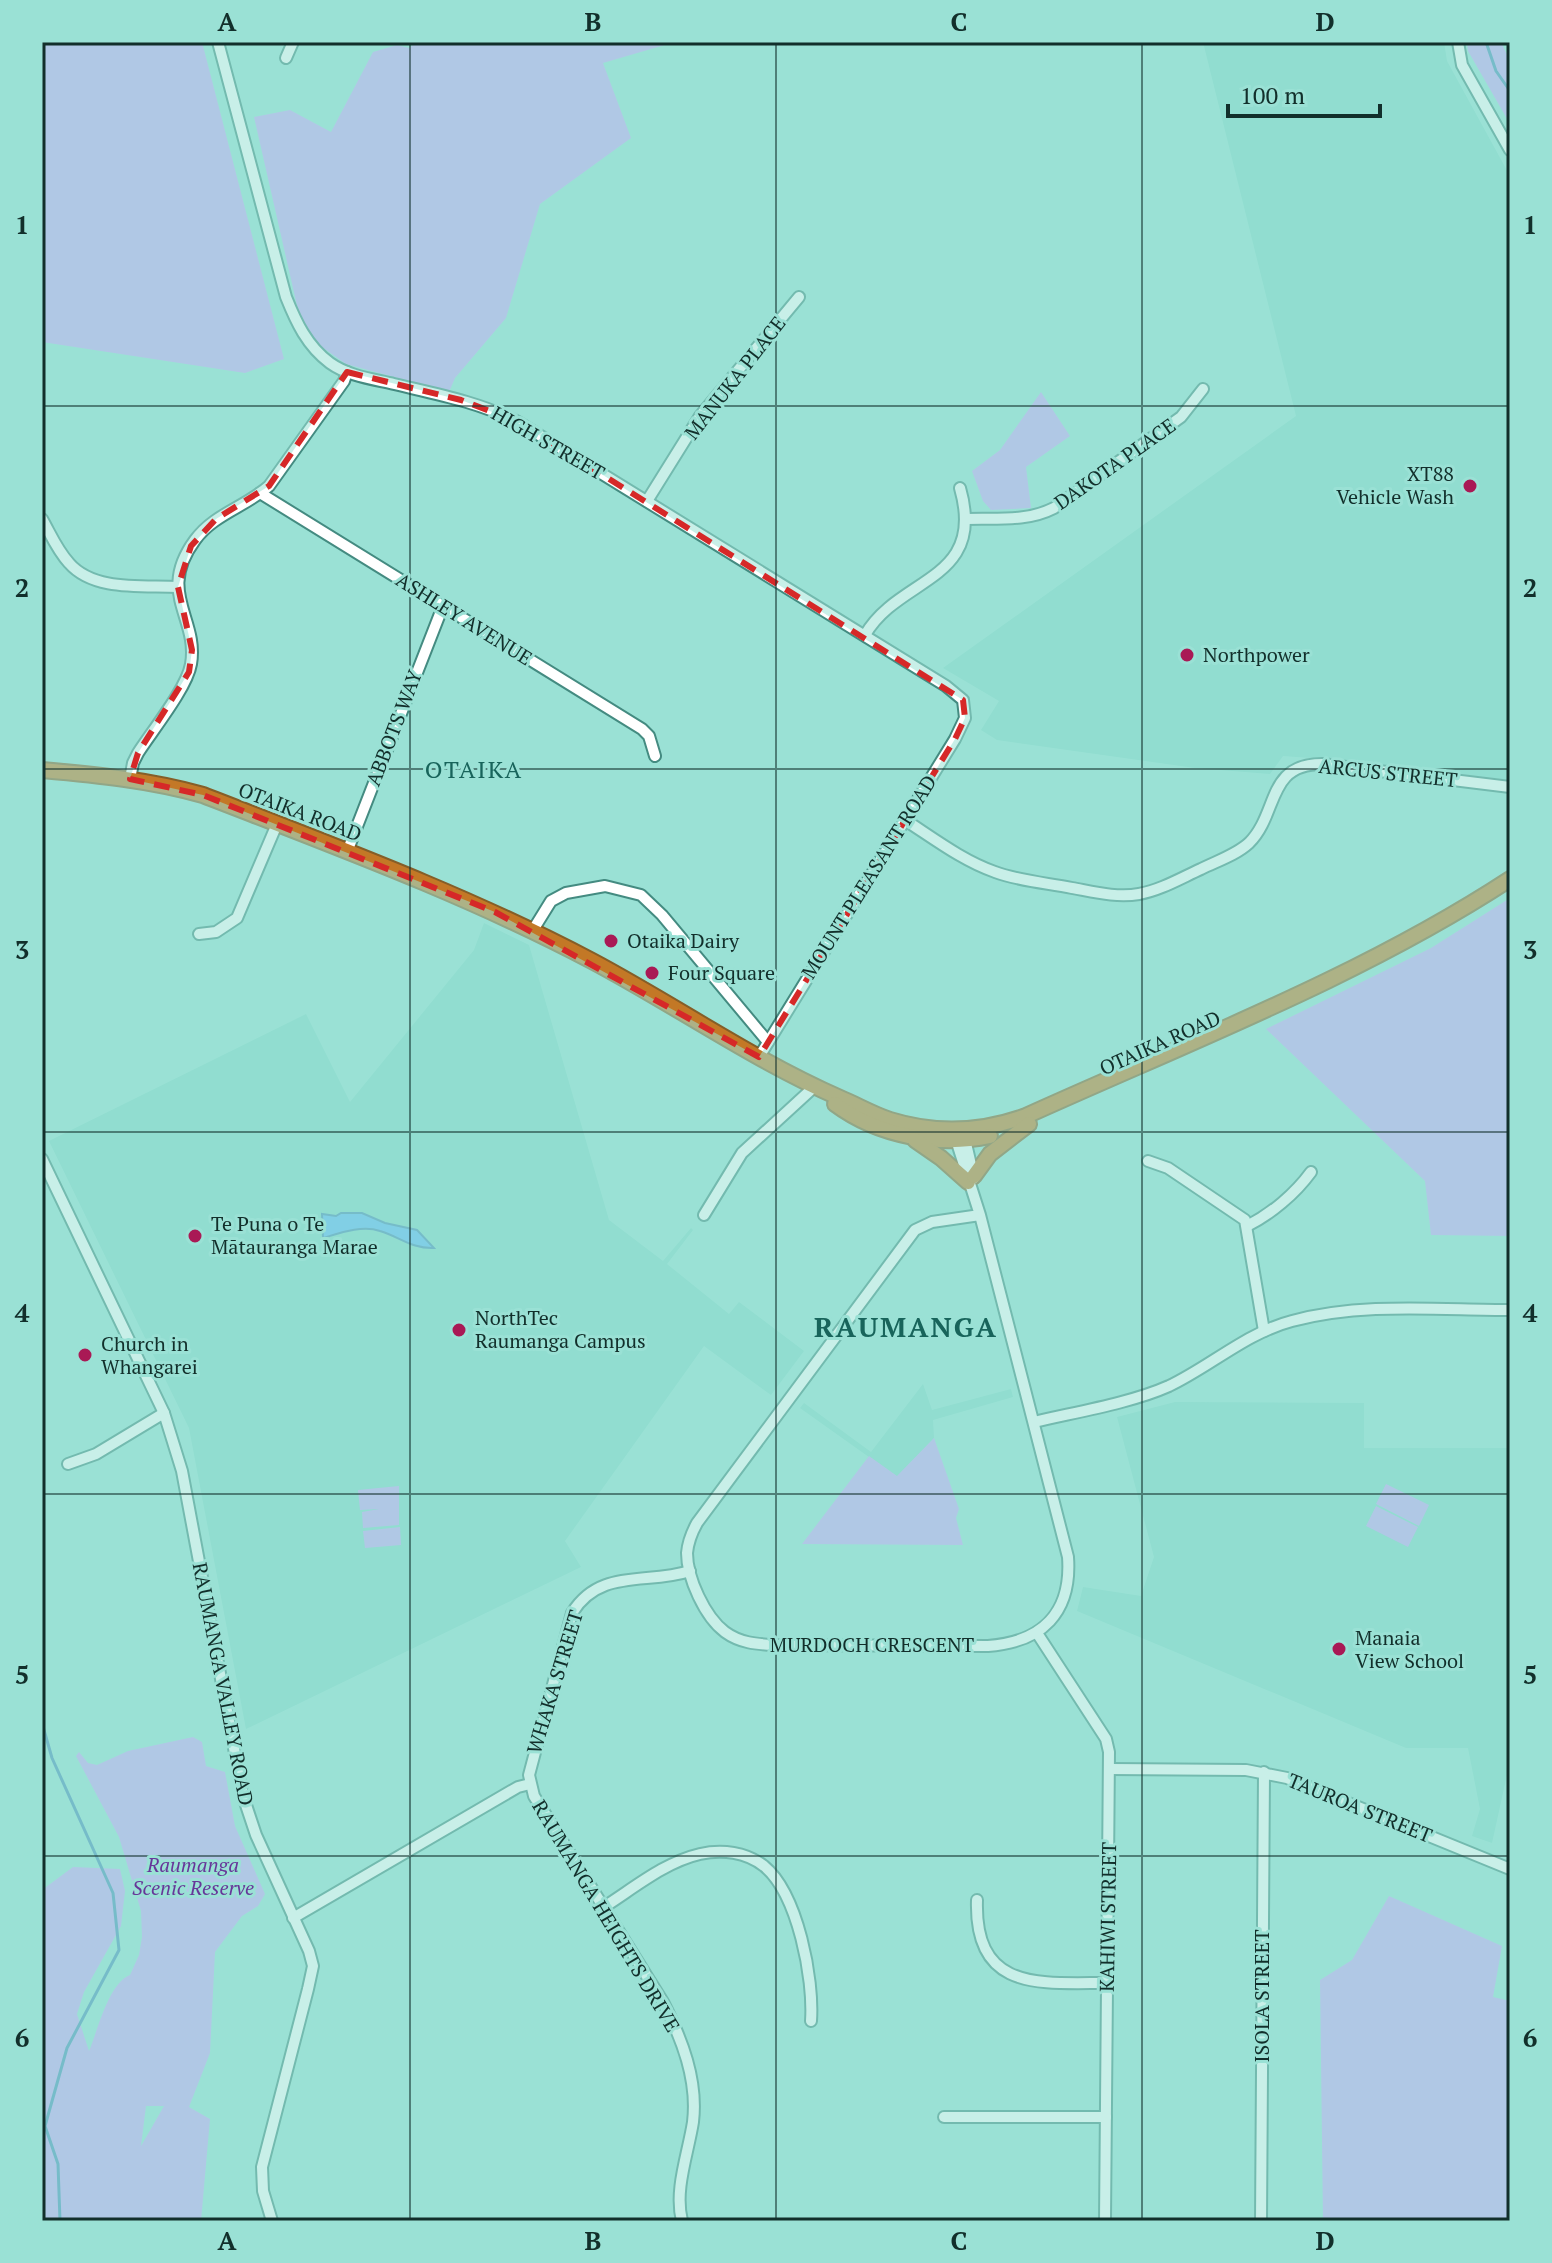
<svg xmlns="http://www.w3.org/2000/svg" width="1552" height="2263" font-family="'PT Serif',serif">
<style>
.built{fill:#85d7ca}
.green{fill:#cba9f9;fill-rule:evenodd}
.water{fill:#63b8f8;stroke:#4b8fba;stroke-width:2}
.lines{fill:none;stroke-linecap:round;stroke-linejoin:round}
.stream{stroke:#4b8fba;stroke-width:3}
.minor-casing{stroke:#448b81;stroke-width:14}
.highway-casing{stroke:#855e28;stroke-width:18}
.minor{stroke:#fff;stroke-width:10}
.highway{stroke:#c37826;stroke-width:14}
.marked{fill:none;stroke:#d62828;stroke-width:6;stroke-dasharray:16 10;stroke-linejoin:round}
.grid{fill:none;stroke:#122f2b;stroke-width:2;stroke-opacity:0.55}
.poi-dot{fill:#a91955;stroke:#9ae1d5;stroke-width:3}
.labels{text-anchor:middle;stroke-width:6;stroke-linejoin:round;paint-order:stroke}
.street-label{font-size:20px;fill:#122f2b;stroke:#9ae1d5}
.poi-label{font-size:20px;fill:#122f2b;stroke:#9ae1d5;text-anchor:start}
.park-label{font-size:20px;font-style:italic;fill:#673799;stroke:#9ae1d5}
.quarter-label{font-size:24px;letter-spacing:2px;fill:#18645b;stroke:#9ae1d5}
.district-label{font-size:28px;font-weight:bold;letter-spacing:2px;fill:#18645b;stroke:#9ae1d5}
.neatline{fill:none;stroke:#122f2b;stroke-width:3}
.grid-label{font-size:26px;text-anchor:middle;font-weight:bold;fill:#122f2b}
</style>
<rect width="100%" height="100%" fill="#9ae1d5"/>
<g class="built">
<path d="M1203 42H1444L1447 61 1510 176V780L1351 761 1283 756 1270 774 1195 768 997 740 981 730 999 701 943 668 1296 416Z"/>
<path d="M484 923 529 945 609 1220 663 1261 691 1228 693 1230 667 1264 729 1314 739 1302 804 1351 771 1395 704 1346 565 1541 581 1567 246 1729 189 1428 49 1141 306 1014 350 1102 474 950Z"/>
<path d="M923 1384 932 1410 1011 1389 1013 1397 933 1420 934 1438 897 1477 800 1408 804 1403 871 1452Z"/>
<path d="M1175 1402 1364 1403V1448H1510V1761L1492 1843 1472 1836 1480 1809 1468 1748H1406L1077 1611 1083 1587 1141 1596 1154 1557 1117 1417Z"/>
</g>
<g class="green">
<path d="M42 42H202L284 359 245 373 42 342Z"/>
<path d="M417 42H675L603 63 631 138 540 204 506 318 455 378 449 392 346 364 312 340 298 310 254 117 290 110 331 132 373 52 397 45 409 48Z"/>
<path d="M1467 42H1501L1510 61V124L1468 51Z"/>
<path d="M1041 392 1070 436 1026 467 1031 508 991 510 983 501 972 471 1000 450Z"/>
<path d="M1510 898V1236L1431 1235 1425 1181 1266 1029 1431 948Z"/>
<path d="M934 1438 959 1509 956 1518 963 1545 802 1544 869 1456 897 1476Z"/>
<path d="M1386 1484 1429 1505 1419 1526 1376 1504Z"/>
<path d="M399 1486V1525L363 1528 362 1512 379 1509 360 1510 358 1490Z"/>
<path d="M1376 1506 1418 1527 1408 1547 1366 1526Z"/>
<path d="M400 1527 401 1545 365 1548 363 1531Z"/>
<path d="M193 1737 202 1742 206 1766 225 1772 235 1826 265 1894 258 1906 242 1916 215 1952 210 2053 189 2107 210 2119 201 2221H42V1890L73 1867 120 1869 125 1891 121 1926 84 1992 77 2014 89 2051C98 2030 108 1984 130 1975L139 1955 142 1937 141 1911 119 1837 76 1756 79 1752 88 1763 97 1765 128 1751ZM146 2106H164L141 2146Z"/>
<path d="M1389 1896 1502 1946 1493 1997 1510 2001V2221H1323L1320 1980 1352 1960Z"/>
</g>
<path class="water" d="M341 1213H362L385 1223 417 1230 434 1248C412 1249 400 1237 380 1231 362 1225 340 1233 323 1238L322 1214 336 1216Z"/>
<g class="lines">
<g class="stream">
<path d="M1486 42 1496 71 1510 91"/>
<path d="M42 1723 52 1758 113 1893 119 1950 67 2048 45 2126 58 2164 60 2221"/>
</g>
<defs>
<g id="minor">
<path d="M218 42 286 297C296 322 307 346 330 363 348 376 373 379 394 384 436 394 479 402 518 422L946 686 963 700 965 718 955 739 759 1057"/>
<path d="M1458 42 1462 65 1510 150"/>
<path d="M286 58 293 42"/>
<path d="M260 493 642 729 649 736 655 756"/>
<path d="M647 501 700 416 799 297"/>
<path d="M42 519C50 533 57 550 69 563 94 592 144 585 178 587"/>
<path d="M966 519C996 518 1027 522 1054 508L1181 417 1203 389"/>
<path d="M865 635C899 576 987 582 960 488"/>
<path d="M130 779 133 763 138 753C152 731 187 688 191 664 199 618 156 593 195 540 214 514 245 507 269 486L344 381 347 372"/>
<path d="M905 820C933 838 963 861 995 872 1019 881 1047 883 1072 888 1094 892 1117 898 1139 894 1161 890 1181 878 1201 869 1217 861 1236 855 1249 843 1279 813 1266 764 1322 764L1510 787"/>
<path d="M347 852 443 606"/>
<path d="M533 930 551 901 566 893 605 886 641 895 662 915 768 1042"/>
<path d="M199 934 216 932 237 918 277 824"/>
<path d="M964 1135 974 1178"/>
<path d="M959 1136 958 1146 980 1215 1068 1557C1072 1613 1042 1642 988 1646L773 1645C756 1644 740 1643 725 1632 705 1617 687 1578 687 1553 688 1542 692 1532 697 1523L915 1230 932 1222 980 1215"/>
<path d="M42 1159 164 1413 182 1471 243 1796 256 1835 309 1951 313 1966 308 1989 262 2167 263 2191 272 2221"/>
<path d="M1148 1161 1168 1168 1245 1220 1264 1331"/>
<path d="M704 1215 742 1153 814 1087"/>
<path d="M1247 1226C1271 1214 1295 1194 1311 1172"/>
<path d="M1034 1422C1076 1412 1131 1403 1169 1386 1211 1366 1246 1333 1292 1321 1362 1302 1439 1310 1510 1310"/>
<path d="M68 1464 96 1454 164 1413"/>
<path d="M1037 1633 1106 1739 1109 1752 1105 2221"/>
<path d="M1110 1769 1246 1770 1287 1778 1510 1869"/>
<path d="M977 1900C974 1992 1040 1983 1107 1983"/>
<path d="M604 1907C634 1888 665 1862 700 1854 722 1849 746 1852 764 1866 798 1894 814 1979 811 2021"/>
<path d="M293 1918 518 1787 530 1784"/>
<path d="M944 2117H1106"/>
<path d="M682 2221C674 2190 688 2154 693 2122 698 2080 682 2039 663 2002L534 1796 529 1775 572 1613C600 1568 646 1585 690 1571"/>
<path d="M1261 2221 1264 1772"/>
</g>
<g id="highway">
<path d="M42 770C97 775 150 780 203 795 334 846 467 895 592 961 675 1005 753 1060 840 1098 857 1105 872 1114 890 1120 935 1134 982 1132 1026 1116 1187 1043 1362 976 1510 879"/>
<path d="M835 1104C878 1136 938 1147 990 1136"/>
<path d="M915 1140 941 1158 968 1182"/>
<path d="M974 1176 990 1154 1029 1124"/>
</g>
</defs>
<use href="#minor" class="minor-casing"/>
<use href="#highway" class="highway-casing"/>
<use href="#minor" class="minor"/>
<use href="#highway" class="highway"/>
</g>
<path d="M0 0H1552V2263H0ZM347 372 461 400 518 422 963 700 965 718 955 739 759 1057 495 912 203 795 130 779 138 753 189 672 192 650 178 587 191 546 216 519 269 486Z" fill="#9ae1d5" fill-opacity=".55" fill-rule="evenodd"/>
<path class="marked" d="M347 372 461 400 518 422 963 700 965 718 955 739 759 1057 495 912 203 795 130 779 138 753 189 672 192 650 178 587 191 546 216 519 269 486Z"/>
<path class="grid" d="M410 42V2221M776 42V2221M1142 42V2221M42 406H1510M42 769H1510M42 1132H1510M42 1494H1510M42 1856H1510"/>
<g class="poi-dot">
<circle cx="1470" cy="486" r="8"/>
<circle cx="1187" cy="655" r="8"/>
<circle cx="611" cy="941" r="8"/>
<circle cx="652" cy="973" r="8"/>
<circle cx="195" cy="1236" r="8"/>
<circle cx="459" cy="1330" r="8"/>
<circle cx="85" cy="1355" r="8"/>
<circle cx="1339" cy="1649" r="8"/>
</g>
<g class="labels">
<g class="street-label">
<text transform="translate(735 378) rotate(-52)" y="7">MANUKA PLACE</text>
<text transform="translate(548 443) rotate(30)" y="7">HIGH STREET</text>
<text transform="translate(1115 464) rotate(-35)" y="7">DAKOTA PLACE</text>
<text transform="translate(464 619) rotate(32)" y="7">ASHLEY AVENUE</text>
<text transform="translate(394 728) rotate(-69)" y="7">ABBOTS WAY</text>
<text transform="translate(1388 773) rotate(6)" y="7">ARCUS STREET</text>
<text transform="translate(300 812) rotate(21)" y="7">OTAIKA ROAD</text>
<text transform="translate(869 877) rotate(-58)" y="7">MOUNT PLEASANT ROAD</text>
<text transform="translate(1160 1043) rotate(-24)" y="7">OTAIKA ROAD</text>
<text x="872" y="1652">MURDOCH CRESCENT</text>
<text transform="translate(555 1682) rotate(-73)" y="7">WHAKA STREET</text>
<text transform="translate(223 1684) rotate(79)" y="7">RAUMANGA VALLEY ROAD</text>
<text transform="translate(1360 1808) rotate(22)" y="7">TAUROA STREET</text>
<text transform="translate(606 1916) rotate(59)" y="7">RAUMANGA HEIGHTS DRIVE</text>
<text transform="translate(1108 1917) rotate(-89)" y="7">KAHIWI STREET</text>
<text transform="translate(1262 1996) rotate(-90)" y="7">ISOLA STREET</text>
</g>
<g class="poi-label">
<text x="1454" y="481" text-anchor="end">XT88<tspan x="1454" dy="23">Vehicle Wash</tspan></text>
<text x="1203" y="662">Northpower</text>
<text x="627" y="948">Otaika Dairy</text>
<text x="668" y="980">Four Square</text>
<text x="211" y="1231">Te Puna o Te<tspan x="211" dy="23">Mātauranga Marae</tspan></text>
<text x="475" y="1325">NorthTec<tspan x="475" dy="23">Raumanga Campus</tspan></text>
<text x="101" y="1351">Church in<tspan x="101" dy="23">Whangarei</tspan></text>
<text x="1355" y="1645">Manaia<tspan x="1355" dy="23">View School</tspan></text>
</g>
<g class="park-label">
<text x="193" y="1872">Raumanga<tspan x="193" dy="23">Scenic Reserve</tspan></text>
</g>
<g class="quarter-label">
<text x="474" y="778">OTAIKA</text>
</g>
<g class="district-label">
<text x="906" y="1337">RAUMANGA</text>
</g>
</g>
<rect width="1552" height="2263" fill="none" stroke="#9ae1d5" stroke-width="88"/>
<path d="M1228 104v12h152v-12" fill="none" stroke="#122f2b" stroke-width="4"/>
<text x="1240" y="104" font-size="24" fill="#122f2b" stroke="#9ae1d5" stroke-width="6" paint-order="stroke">100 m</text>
<rect x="44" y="44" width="1464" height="2175" class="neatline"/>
<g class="grid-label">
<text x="227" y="31">A</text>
<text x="593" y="31">B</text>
<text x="959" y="31">C</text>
<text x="1325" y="31">D</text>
<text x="22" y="234">1</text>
<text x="1530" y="234">1</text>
<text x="22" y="597">2</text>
<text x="1530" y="597">2</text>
<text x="22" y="959">3</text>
<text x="1530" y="959">3</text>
<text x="22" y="1322">4</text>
<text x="1530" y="1322">4</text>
<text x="22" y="1684">5</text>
<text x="1530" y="1684">5</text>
<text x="22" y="2047">6</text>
<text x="1530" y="2047">6</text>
<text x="227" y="2250">A</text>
<text x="593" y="2250">B</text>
<text x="959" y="2250">C</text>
<text x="1325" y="2250">D</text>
</g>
</svg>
